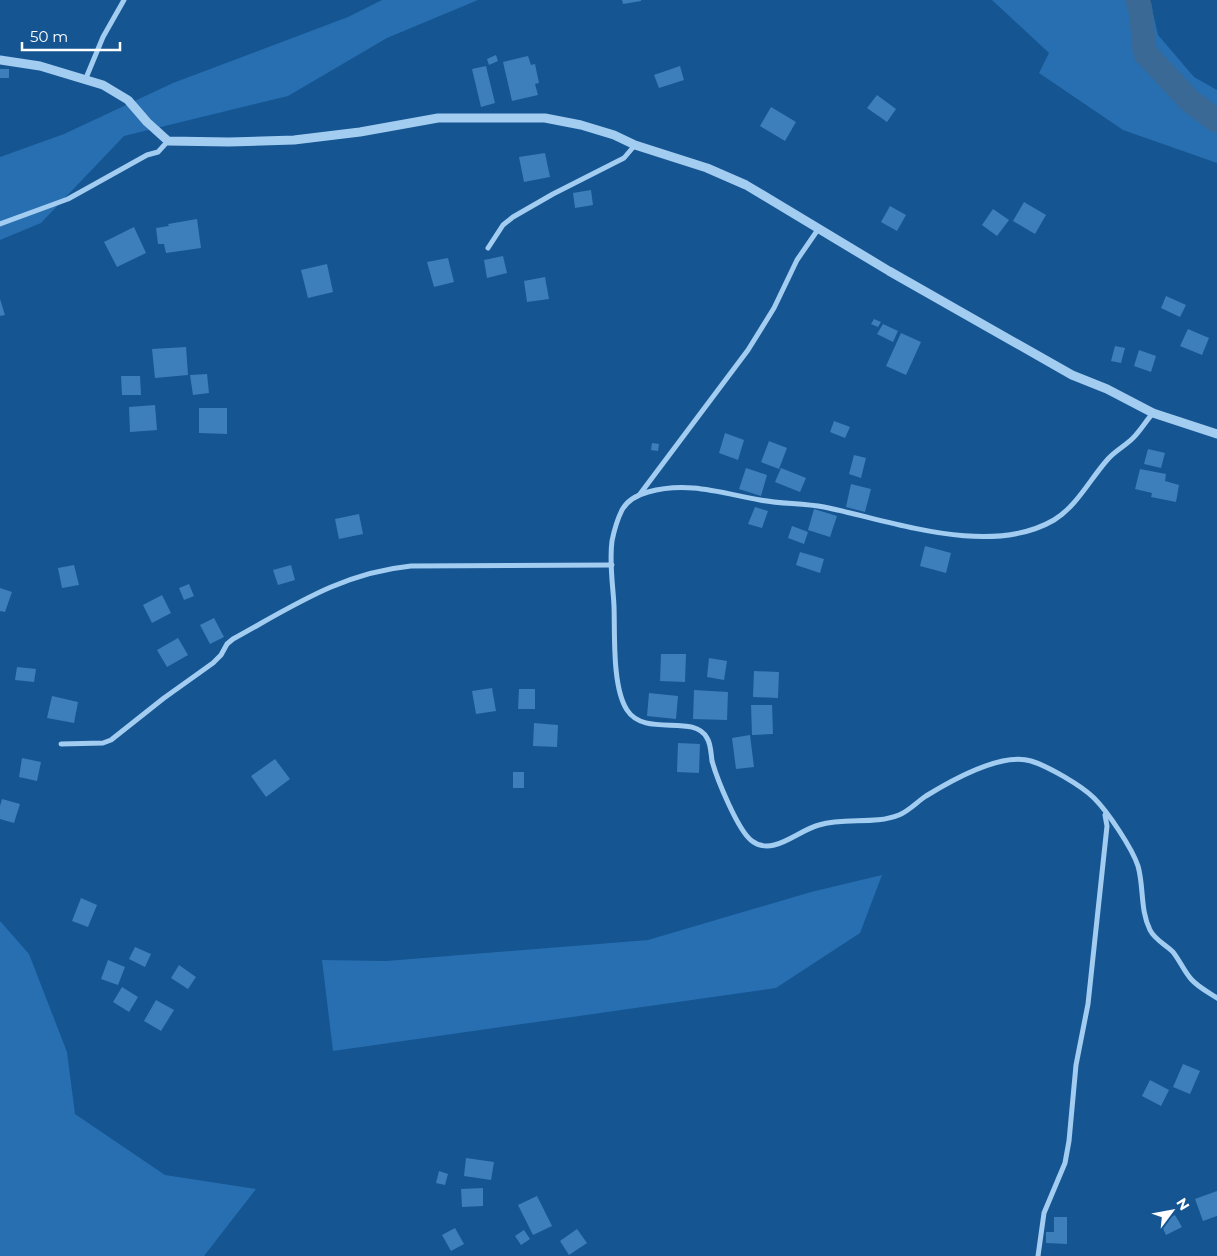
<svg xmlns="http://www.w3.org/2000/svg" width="1217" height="1256" font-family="Montserrat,sans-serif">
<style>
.green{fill:#276fb1}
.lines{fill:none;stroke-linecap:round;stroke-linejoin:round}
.river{stroke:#3a6995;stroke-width:24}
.building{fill:#3d7fba}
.minor{stroke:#a3ccf1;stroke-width:5}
.tertiary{stroke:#a3ccf1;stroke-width:9}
</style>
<rect width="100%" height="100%" fill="#155592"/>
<g class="green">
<path d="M382 0H478L387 38 288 96 124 136 41 223 0 240V157L64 134 173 83 348 17Z"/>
<path d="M992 0H1150L1158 35 1194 77 1217 90V163L1123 130 1039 73 1049 53Z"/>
<path d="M882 875 860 933 776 988 333 1051 322 960 386 961 648 940 811 892Z"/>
<path d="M0 921 29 954 67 1052 75 1114 165 1175 256 1189 204 1256H0Z"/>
</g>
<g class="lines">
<path class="river" d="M1137 0 1140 7 1145 53 1190 101 1217 121"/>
</g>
<g class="building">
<path d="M622 0H641V1L623 4Z"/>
<path d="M496 55 498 61 489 65 487 59Z"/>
<path d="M528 56 531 65 535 64 539 83 535 84 538 95 512 101 503 62Z"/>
<path d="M486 66 495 103 481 107 472 69Z"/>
<path d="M680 66 684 80 659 88 654 75Z"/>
<rect x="0" y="69" width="9" height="9"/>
<path d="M877 95 896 109 887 122 867 108Z"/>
<path d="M771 107 796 122 785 141 760 126Z"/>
<path d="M545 153 550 177 524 182 519 157Z"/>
<path d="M591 190 593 205 575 208 573 193Z"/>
<path d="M1024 202 1046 215 1035 234 1013 221Z"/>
<path d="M890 206 906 215 897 231 881 222Z"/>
<path d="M993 209 1009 220 997 236 982 225Z"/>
<path d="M197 219 201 248 166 253 164 244H158L156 228 169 226 168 224Z"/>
<path d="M134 227 146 253 117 267 104 242Z"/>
<path d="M503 256 507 273 487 278 484 260Z"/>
<path d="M448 258 454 282 434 287 427 262Z"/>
<path d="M327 264 333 292 308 298 301 270Z"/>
<path d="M545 277 549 299 527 302 524 281Z"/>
<path d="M1166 296 1186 305 1180 317 1161 308Z"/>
<path d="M0 299 5 315 0 316Z"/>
<path d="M874 319 881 322 878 327 871 324Z"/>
<path d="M883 324 898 331 893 342 877 334Z"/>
<path d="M1188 329 1209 338 1202 355 1180 346Z"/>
<path d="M901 333 921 342 906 375 886 366Z"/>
<path d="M1115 346 1125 348 1121 363 1111 361Z"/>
<path d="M186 347 188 375 155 378 152 349Z"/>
<path d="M1139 350 1156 356 1151 372 1134 366Z"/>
<path d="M207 374 209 393 193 395 190 375Z"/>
<path d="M121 376H140L141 395H122Z"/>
<path d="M155 405 157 430 130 432 129 407Z"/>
<path d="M199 408H227V434L199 433Z"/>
<path d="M834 421 850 427 845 438 830 432Z"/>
<path d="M725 433 744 440 738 460 719 453Z"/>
<path d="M769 441 787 448 779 469 761 462Z"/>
<path d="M652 443 659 444 658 451 651 450Z"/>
<path d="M1148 449 1165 453 1161 468 1144 464Z"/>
<path d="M854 455 866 458 861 478 849 474Z"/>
<path d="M746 468 767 475 761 496 739 489Z"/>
<path d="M781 468 806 478 800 492 775 482Z"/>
<path d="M1140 469 1166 474 1165 481 1179 485 1176 502 1151 497 1152 493 1135 489Z"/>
<path d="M851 484 871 489 865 512 846 507Z"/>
<path d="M755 507 768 511 762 528 748 524Z"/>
<path d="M814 509 837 516 830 537 808 530Z"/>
<path d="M359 514 363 534 339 539 335 519Z"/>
<path d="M792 526 808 532 804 544 788 538Z"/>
<path d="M925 546 951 553 946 573 920 566Z"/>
<path d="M800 552 824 559 820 573 796 565Z"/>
<path d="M74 565 79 585 62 588 58 568Z"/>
<path d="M291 565 295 580 278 585 273 570Z"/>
<path d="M189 584 194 596 184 600 179 588Z"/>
<path d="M0 588 12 592 5 612 0 611Z"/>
<path d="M162 595 171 613 152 623 143 605Z"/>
<path d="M214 618 224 637 210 644 200 625Z"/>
<path d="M178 638 188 655 167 667 157 650Z"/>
<path d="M661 654H686L685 682 660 681Z"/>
<path d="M709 658 727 661 724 680 707 677Z"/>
<path d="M17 667 36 669 34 682 15 680Z"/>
<path d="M754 671 779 672 778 698 753 697Z"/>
<path d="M492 688 496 711 476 714 472 691Z"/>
<path d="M519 689H535V709H518Z"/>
<path d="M694 690 728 692 727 720 693 719Z"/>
<path d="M649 693 678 696 676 719 647 716Z"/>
<path d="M52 696 78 702 74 723 47 718Z"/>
<path d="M751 705H772L773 734 752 735Z"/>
<path d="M534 723 558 725 557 747 533 746Z"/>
<path d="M750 735 754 767 736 769 732 738Z"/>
<path d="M678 743 700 744 699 773 677 772Z"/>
<path d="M22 758 41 762 37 781 19 777Z"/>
<path d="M275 759 290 779 266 797 251 776Z"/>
<rect x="513" y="772" width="11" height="16"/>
<path d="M2 799 20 804 14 823 0 819V806Z"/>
<path d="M81 898 97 905 88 927 72 921Z"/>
<path d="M135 947 151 954 145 967 129 959Z"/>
<path d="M108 960 125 967 118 985 101 979Z"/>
<path d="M179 965 196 977 188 989 171 978Z"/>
<path d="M122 987 138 997 129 1012 113 1002Z"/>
<path d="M156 1000 174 1010 161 1031 144 1021Z"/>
<path d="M1183 1064 1200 1071 1190 1094 1173 1087Z"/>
<path d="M1150 1080 1169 1090 1161 1106 1142 1096Z"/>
<path d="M466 1158 494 1162 491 1180 464 1176Z"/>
<path d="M439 1171 448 1174 445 1185 436 1183Z"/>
<path d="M483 1188V1206L462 1207 461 1189Z"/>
<path d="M1217 1191V1216L1203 1221 1195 1199Z"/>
<path d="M537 1196 552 1226 533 1235 518 1205Z"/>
<path d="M1175 1215 1182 1227 1166 1235 1160 1222Z"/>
<path d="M1054 1217H1067V1244L1046 1243V1232H1054Z"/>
<path d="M455 1228 464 1244 451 1251 442 1235Z"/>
<path d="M577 1229 587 1243 569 1255 560 1241Z"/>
<path d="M524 1230 530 1239 521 1245 515 1236Z"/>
</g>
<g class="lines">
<g class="minor">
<path d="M86 78 103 37 124 0"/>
<path d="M0 224 68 199 147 155 158 152 168 141"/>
<path d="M488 248 503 225 513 217 553 194 624 158 635 145"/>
<path d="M1153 413C1146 421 1140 431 1133 438 1125 446 1115 451 1108 459 1090 479 1077 506 1054 520 989 558 893 521 824 507 803 503 781 504 760 500 721 493 688 481 648 492 637 495 627 501 622 510 618 518 614 531 612 541 609 562 613 585 614 606 615 634 612 687 627 710 645 738 694 713 707 738 711 744 711 754 712 761 717 779 738 831 752 841 773 857 798 830 819 825 845 817 874 825 899 815 909 811 917 802 926 796 952 780 1001 752 1031 761 1048 766 1082 786 1094 798 1108 812 1132 848 1138 866 1144 887 1140 910 1150 930 1155 940 1165 944 1173 952 1180 961 1184 971 1191 979 1198 987 1208 992 1217 998"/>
<path d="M640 494 748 350 774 308 797 260 819 228"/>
<path d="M61 744 103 743 111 740 164 698 213 663 221 655 227 644 233 639C293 606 341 573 411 566L612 565"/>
<path d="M1038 1256 1044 1213 1065 1163 1069 1141 1076 1065 1088 1004 1107 826 1105 815"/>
</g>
<path class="tertiary" d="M0 60 40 66 103 85 128 100 147 122 168 141 229 142 294 140 360 132 438 118H545L581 125 614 135 635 145 707 168 746 185 889 271 1072 375 1107 389 1153 413 1217 434"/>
</g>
<g transform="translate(1172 1211) rotate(58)" stroke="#155592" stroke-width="4" paint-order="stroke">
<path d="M0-4L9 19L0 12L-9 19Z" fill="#ffffff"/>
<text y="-8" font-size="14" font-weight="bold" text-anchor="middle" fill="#ffffff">N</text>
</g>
<path d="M22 42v8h98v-8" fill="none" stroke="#ffffff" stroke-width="2.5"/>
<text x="30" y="42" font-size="15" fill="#ffffff" stroke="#155592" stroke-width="4" paint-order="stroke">50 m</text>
</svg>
